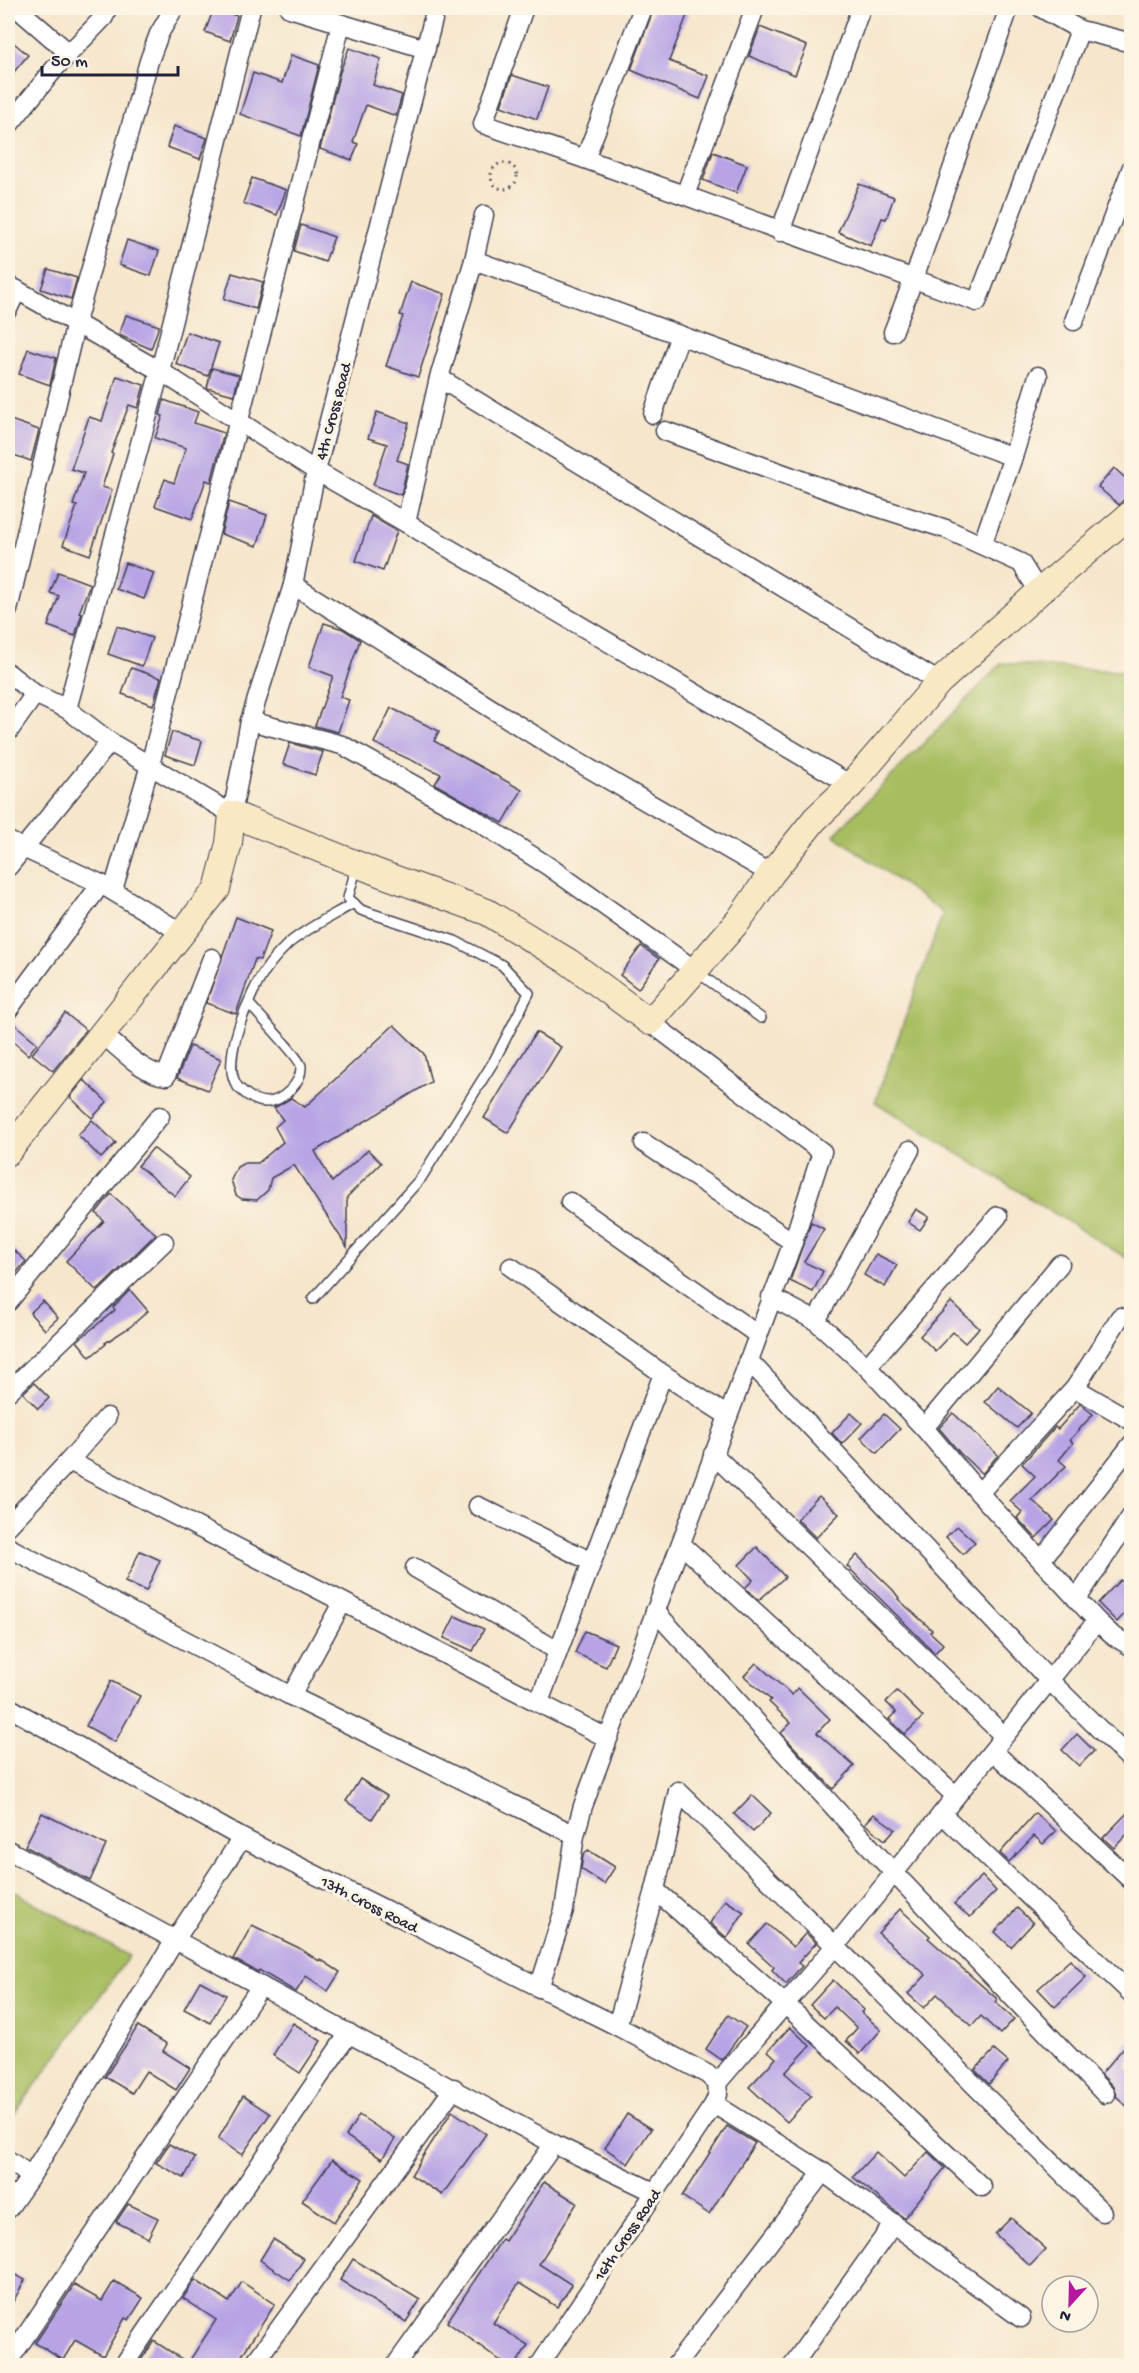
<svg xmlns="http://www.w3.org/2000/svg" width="1139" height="2373" font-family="'Gochi Hand',sans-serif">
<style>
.green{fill:#a8bd61;stroke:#65704e;stroke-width:1.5}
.building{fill:#b8a4e5}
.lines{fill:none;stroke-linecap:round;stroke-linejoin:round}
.lane-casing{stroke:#423f51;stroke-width:12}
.street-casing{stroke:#423f51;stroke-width:21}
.secondary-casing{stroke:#423f51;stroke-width:28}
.path{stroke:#423f51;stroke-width:3;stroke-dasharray:1.5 4.5;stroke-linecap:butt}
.lane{stroke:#fff;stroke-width:9}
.street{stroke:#fff;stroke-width:18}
.secondary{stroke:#f8e8c3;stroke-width:26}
.labels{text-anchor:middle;stroke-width:6;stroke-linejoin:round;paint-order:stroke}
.street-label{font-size:16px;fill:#22223b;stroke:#fcf5e5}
</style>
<rect width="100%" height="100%" fill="#fcf5e5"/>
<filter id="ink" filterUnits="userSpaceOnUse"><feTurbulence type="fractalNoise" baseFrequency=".0167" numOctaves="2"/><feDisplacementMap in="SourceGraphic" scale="12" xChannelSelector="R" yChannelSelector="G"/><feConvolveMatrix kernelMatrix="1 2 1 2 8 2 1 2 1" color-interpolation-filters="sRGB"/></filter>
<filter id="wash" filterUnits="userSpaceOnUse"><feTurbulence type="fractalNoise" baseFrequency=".008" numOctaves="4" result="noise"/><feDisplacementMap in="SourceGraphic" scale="24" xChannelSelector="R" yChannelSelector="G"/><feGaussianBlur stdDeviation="1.35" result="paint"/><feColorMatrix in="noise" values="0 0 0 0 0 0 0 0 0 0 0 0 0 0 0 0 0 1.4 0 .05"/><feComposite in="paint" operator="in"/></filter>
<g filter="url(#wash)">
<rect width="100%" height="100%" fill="#f6e6cc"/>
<g class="green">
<path d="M1002 663 1131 672V1261L875 1102 943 913 834 835Z"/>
<path d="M8 1888 129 1956 8 2123Z"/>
</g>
<g id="blocks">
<g class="building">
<path d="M214 8 237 16 230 41 205 32Z"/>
<path d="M654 8H674L688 13 669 61 709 76 700 99 631 70Z"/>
<path d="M760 27 807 46 795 75 749 56Z"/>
<path d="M14 43 28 55 8 79V51Z"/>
<path d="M349 48 381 59 373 85 402 95 396 116 366 105 353 142 358 144 352 160 320 149 340 72Z"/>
<path d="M291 55 319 65 301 136 240 114 253 73 282 83Z"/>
<path d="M512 75 548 87 537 119 501 106Z"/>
<path d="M174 126 207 138 200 159 167 147Z"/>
<path d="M713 152 747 165 736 193 703 180Z"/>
<path d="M252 178 286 190 277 215 243 203Z"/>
<path d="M859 184 894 197 886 219 882 218 871 246 838 232Z"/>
<path d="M301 225 334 237 325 262 294 251Z"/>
<path d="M127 240 159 251 151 276 119 265Z"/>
<path d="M48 269 77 278 71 299 41 289Z"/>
<path d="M232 273 263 282 256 309 224 299Z"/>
<path d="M411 282 445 294 418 377 386 366 403 316 400 315Z"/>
<path d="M126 315 159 326 151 349 119 335Z"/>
<path d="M187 332 219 343 208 376 176 364Z"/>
<path d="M28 349 56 358 50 385 19 374Z"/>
<path d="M212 368 239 375 234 395 207 388Z"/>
<path d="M117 376 144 385 138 408 129 405 111 453 113 454 102 487 112 490 90 555 63 545 77 506 73 505 84 473 71 469 89 417 102 421Z"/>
<path d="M164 400 198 412 194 423 224 433 211 482 206 480 192 519 155 506 165 479 174 483 186 448 155 438 163 416 160 415Z"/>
<path d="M377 412 409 423 397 460 408 464 401 495 373 485 387 444 368 438Z"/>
<path d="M8 419 39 430 31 461 8 453Z"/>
<path d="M1114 468 1131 483V491L1119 505 1098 487Z"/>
<path d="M229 502 267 515 257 546 221 534Z"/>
<path d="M371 516 397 531 383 571 356 561Z"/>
<path d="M125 563 154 573 144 599 116 589Z"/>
<path d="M58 572 90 584 79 613H82L75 636 48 626 59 596 50 593Z"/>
<path d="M324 623 343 629 360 640 340 697 349 700 338 732 315 726 333 676 309 667Z"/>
<path d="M117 626 152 638 142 666 108 654Z"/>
<path d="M131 668 161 678 153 705 122 694Z"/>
<path d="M391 708 439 731 434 741 522 790 503 823 435 784 441 774 374 743Z"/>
<path d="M172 732 202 741 195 765 165 755Z"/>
<path d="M290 743 323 752 315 775 283 764Z"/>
<path d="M236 917 271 931 260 960 255 959 236 1014 206 1003Z"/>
<path d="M641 946 659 959 638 989 620 975Z"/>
<path d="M65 1013 86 1030 53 1071 32 1054Z"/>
<path d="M8 1021H11L37 1043 28 1055 8 1037Z"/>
<path d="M394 1025 424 1054 431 1082 315 1151 332 1182 368 1150 381 1163 347 1197V1247L294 1165 271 1178 268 1190 257 1200 242 1199 236 1195 231 1180 237 1167 244 1163H258L283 1142 275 1127 283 1120 274 1108 291 1098 305 1107Z"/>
<path d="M536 1032 561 1047 508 1133 484 1118Z"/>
<path d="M190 1046 221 1059 208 1090 177 1078Z"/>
<path d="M84 1080 107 1102 92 1118 70 1097Z"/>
<path d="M92 1120 116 1143 101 1158 78 1135Z"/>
<path d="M153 1148 190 1177 175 1196 138 1166Z"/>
<path d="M111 1194 156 1234 97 1291 66 1261 104 1221 96 1213Z"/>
<path d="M916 1209 929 1217 920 1230 908 1222Z"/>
<path d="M811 1222 824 1229 804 1262 823 1271 813 1292 790 1281Z"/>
<path d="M8 1245 26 1261 8 1283Z"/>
<path d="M876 1254 897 1265 885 1287 864 1275Z"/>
<path d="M130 1290 148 1311 130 1327 105 1343 106 1344 90 1357 77 1341 115 1310 113 1307Z"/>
<path d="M43 1301 58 1318 45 1330 30 1313Z"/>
<path d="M951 1302 979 1328 965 1343 953 1332 935 1351 920 1336Z"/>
<path d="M34 1383 49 1398 38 1409 23 1393Z"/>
<path d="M998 1386 1031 1413 1017 1428 985 1402Z"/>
<path d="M1080 1404 1093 1414 1070 1440 1073 1443 1059 1460 1066 1466 1032 1500 1054 1520 1036 1538 1017 1518 1022 1512 1010 1501 1035 1476 1022 1464 1055 1427 1058 1429Z"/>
<path d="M851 1413 862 1423 842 1444 832 1433Z"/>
<path d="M953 1413 998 1455 982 1474 960 1453 939 1428Z"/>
<path d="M884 1414 900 1429 877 1453 861 1438Z"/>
<path d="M819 1496 839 1514 816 1538 797 1519Z"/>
<path d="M957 1526 975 1542 963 1554 946 1537Z"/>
<path d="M757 1547 785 1577 759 1600 745 1588 753 1580 739 1565Z"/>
<path d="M140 1551 160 1560 146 1591 125 1582Z"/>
<path d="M857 1555 893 1590 899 1598 898 1599 932 1630 930 1632 943 1644 935 1653 847 1566Z"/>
<path d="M1120 1580 1131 1590V1607L1117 1622 1098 1603Z"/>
<path d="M455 1616 484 1629 473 1651 444 1638Z"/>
<path d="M585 1631 616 1644 606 1667 575 1653Z"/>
<path d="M756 1663 792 1695 798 1688 830 1719 817 1733 854 1766 833 1789 781 1733 791 1723 769 1702 771 1700 744 1676Z"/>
<path d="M111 1681 140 1696 115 1742 86 1726Z"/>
<path d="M897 1691 923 1717 905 1734 889 1719 896 1712 886 1702Z"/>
<path d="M1077 1734 1094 1751 1079 1766 1062 1750Z"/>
<path d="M360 1779 387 1796 372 1819 346 1801Z"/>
<path d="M752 1795 771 1813 753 1832 734 1814Z"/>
<path d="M1131 1809V1830L1114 1848 1103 1838Z"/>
<path d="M42 1813 106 1845 90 1881 25 1846Z"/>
<path d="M1035 1813 1056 1831 1043 1844 1034 1836 1009 1862 1000 1853Z"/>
<path d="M874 1814 895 1829 885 1840 865 1824Z"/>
<path d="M588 1850 615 1867 604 1884 581 1869 583 1856Z"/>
<path d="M982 1876 996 1891 970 1917 954 1904Z"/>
<path d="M725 1900 744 1912 727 1938 710 1923Z"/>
<path d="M1017 1908 1033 1923 1011 1947 995 1932Z"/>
<path d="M900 1909 930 1936 928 1938 997 1999 995 2002 1014 2019 1000 2034 981 2016 972 2026 937 1994 924 2008 908 1994 926 1975 878 1933Z"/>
<path d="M767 1924 793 1947 806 1933 816 1943 798 1963 802 1966 786 1984 772 1970 774 1967 749 1944Z"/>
<path d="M252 1925 299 1948 319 1961 320 1959 340 1972 328 1991 306 1976 296 1992 259 1970 258 1972 233 1959Z"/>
<path d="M1070 1960 1086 1977 1055 2007 1038 1989Z"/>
<path d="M833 1980 864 2010 861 2012 881 2030 860 2054 846 2041 857 2028 835 2007 824 2018 810 2005Z"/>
<path d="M200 1981 226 1995 210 2023 184 2009Z"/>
<path d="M728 2015 746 2027 722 2060 706 2049Z"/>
<path d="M293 2023 321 2041 300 2073 273 2055Z"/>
<path d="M138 2026 167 2044 163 2051 190 2068 176 2090 146 2071 132 2093 105 2077Z"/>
<path d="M790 2027 810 2046 785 2073 811 2096 787 2122 749 2087 776 2058 768 2051Z"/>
<path d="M1131 2039V2059L1126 2067 1131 2072V2110L1116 2096 1113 2087 1101 2074Z"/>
<path d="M994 2050 1008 2062 989 2084 975 2070Z"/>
<path d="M243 2096 270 2114 242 2155 218 2139Z"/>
<path d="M452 2111 486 2134 442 2195 411 2175Z"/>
<path d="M627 2114 651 2129 628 2164 605 2148Z"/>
<path d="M359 2115 395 2139 382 2159 346 2136Z"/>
<path d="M727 2126 755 2143 709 2214 682 2196Z"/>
<path d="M169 2144 195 2158 184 2178 156 2163Z"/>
<path d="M876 2152 904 2178 928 2152 945 2168 904 2218 853 2177Z"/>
<path d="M332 2160 363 2179 334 2222 302 2201Z"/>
<path d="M544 2182 577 2203 539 2264 572 2285 557 2307 519 2283 493 2323 528 2345 515 2366H508L447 2322 502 2239 505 2241Z"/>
<path d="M128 2204 158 2218 148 2238 116 2222Z"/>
<path d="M1011 2218 1046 2249 1030 2266 995 2234Z"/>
<path d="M273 2239 304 2259 290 2280 260 2260Z"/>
<path d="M353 2259 420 2300 406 2322 340 2280Z"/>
<path d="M8 2271 25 2280 8 2311Z"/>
<path d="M195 2280 229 2302 242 2282 275 2304 235 2366H137L154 2341 188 2363 216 2320 183 2298Z"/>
<path d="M114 2281 143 2298 129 2320 125 2318 103 2356 75 2340 63 2360 35 2343 74 2285 102 2301Z"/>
</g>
</g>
</g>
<g filter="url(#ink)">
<use href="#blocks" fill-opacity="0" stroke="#423f51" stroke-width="1.5"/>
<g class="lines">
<defs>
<g id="lane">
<path d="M697 972 761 1018"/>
<path d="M249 1004C257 1013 300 1058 301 1066 302 1083 282 1102 266 1102 255 1102 245 1094 238 1087 218 1063 251 990 267 968 272 960 281 951 288 944 307 928 332 916 354 903"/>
<path d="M313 1299 421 1178 494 1061 529 993 502 965 455 941 361 910 348 898 357 865"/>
</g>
<g id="street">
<path d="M17 8 69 53"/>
<path d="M289 8 426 49"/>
<path d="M524 8 483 124 585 159 977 302 1080 30"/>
<path d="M1041 8 1080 30 1132 43"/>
<path d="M8 126 56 67 104 17 107 8"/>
<path d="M585 159 643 8"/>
<path d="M685 195 755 8"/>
<path d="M780 232 861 8"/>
<path d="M474 260 1013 457"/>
<path d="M8 285 160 371 316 471 406 523 851 785"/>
<path d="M8 309 17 290"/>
<path d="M1074 321 1132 167"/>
<path d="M893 332 914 278 1009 8"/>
<path d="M439 378 474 260 484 215"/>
<path d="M653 414 680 335"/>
<path d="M665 431 870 505 946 529 1021 563 1039 592"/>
<path d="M406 523 439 378 939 682"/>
<path d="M982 545 1013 457 1038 376"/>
<path d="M293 585 566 755 771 874"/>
<path d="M8 610 76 322 149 61 159 34 174 8"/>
<path d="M8 673 35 694 67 709 110 742 232 814 250 721 293 585 316 471 436 8"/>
<path d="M67 709 160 371 251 8"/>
<path d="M250 721 342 745 468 815 548 866 695 970"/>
<path d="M8 732 35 694"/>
<path d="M8 841 101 884 182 933"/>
<path d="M8 867 110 742"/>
<path d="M113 890 150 765 341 24"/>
<path d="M8 1010 101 884"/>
<path d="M102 1034C120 1048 143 1074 166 1076L212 958"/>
<path d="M644 1143 793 1242"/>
<path d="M570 1202 758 1335"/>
<path d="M511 1267 663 1374 728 1416"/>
<path d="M8 1302 160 1116"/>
<path d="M816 1321 910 1150"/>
<path d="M748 1360 1050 1681 1132 1761"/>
<path d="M867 1367 998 1216"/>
<path d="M1075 1388 1120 1317"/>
<path d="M8 1392 164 1242"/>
<path d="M924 1428 1060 1264"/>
<path d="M713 1454 1004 1736"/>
<path d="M69 1461 107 1417"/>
<path d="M979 1493 1075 1388 1132 1421"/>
<path d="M478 1506 592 1562"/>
<path d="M8 1526 69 1461 607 1738"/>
<path d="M681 1544 956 1796"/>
<path d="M8 1547 291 1696 575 1835"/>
<path d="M1042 1559 1132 1444"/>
<path d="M415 1568 558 1651"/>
<path d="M1077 1599 1132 1515"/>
<path d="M655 1611 894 1873 1105 2094"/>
<path d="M1097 1621 1112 1635 1132 1647"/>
<path d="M291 1696 342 1603"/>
<path d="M539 1702 663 1374"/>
<path d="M8 1707 242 1838 617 2026 707 2074 717 2083 718 2094 714 2104 539 2366"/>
<path d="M993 1751 1132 1881"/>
<path d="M942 1814 1132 1994"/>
<path d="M8 1850 554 2144 654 2192"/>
<path d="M655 1890 678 1791C821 1930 960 2072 1102 2212"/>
<path d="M539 1988 564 1910 575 1835 583 1806 793 1242 822 1152 650 1022"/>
<path d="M617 2026 655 1890 786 2005 982 2187"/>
<path d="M717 2083 836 1945 1097 1621 979 1493 924 1428 867 1367 816 1321 771 1297"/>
<path d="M714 2104 823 2172 1021 2318"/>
<path d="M8 2160 31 2176"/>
<path d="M8 2209 31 2176 175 1940 242 1838"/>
<path d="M8 2362 261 1986"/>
<path d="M123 2366 349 2033"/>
<path d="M252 2366 454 2088"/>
<path d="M395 2366 554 2144"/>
<path d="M675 2366 823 2172"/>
<path d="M792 2366 894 2223"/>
</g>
<path id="secondary" d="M8 1152 217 889 229 843 232 814 379 873 487 912 569 962 650 1022 739 920 771 874 815 819 851 785 939 682 1039 592 1132 513"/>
</defs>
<use href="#lane" class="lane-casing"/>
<use href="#street" class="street-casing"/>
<use href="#secondary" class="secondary-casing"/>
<circle class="path" cx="504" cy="176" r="13"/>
<use href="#lane" class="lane"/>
<use href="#street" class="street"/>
<use href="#secondary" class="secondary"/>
</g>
</g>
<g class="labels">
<g class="street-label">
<text transform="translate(332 411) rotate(-75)" y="6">4th Cross Road</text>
<text transform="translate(370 1903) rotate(27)" y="6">13th Cross Road</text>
<text transform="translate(626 2234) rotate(-56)" y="6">16th Cross Road</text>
</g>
</g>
<rect width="1139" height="2373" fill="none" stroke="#fcf5e5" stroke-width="30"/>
<g transform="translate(1070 2304) rotate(202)"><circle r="28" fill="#fcf5e5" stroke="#a5a1a1" stroke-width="1.5"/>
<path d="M0-4.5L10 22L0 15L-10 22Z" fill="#b5179e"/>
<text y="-9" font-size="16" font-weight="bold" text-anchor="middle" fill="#22223b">N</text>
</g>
<path d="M42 66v9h136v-9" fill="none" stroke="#22223b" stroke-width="3"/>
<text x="51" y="66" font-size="18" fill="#22223b" stroke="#fcf5e5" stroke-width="4.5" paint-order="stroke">50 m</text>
</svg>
